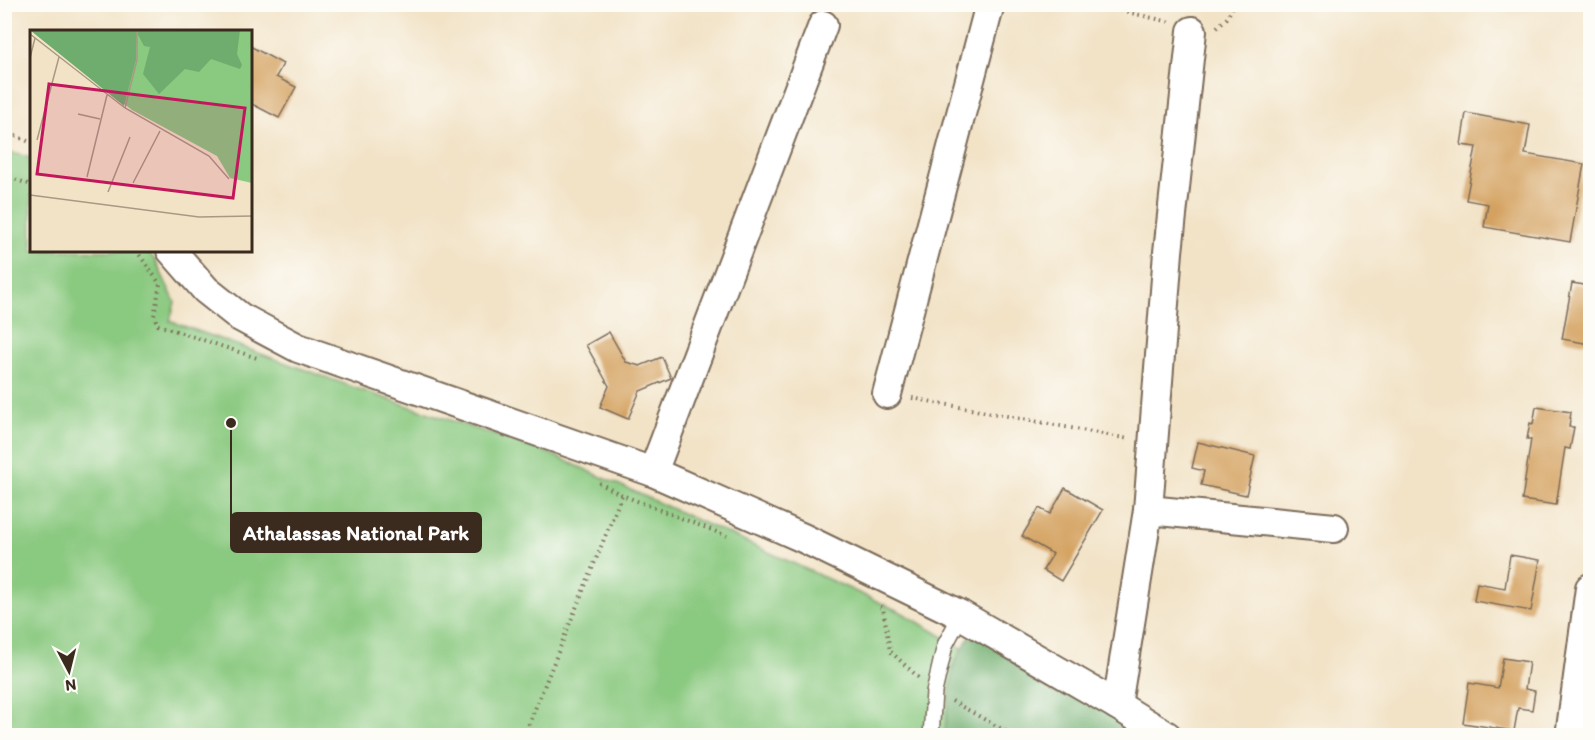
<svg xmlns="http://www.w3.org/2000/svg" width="1595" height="740" font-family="Itim,sans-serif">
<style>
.green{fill:#8ac980;stroke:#627a4f;stroke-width:1.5}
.forest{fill:#6fad6e;stroke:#556c46;stroke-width:1.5}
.building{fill:#d4a260}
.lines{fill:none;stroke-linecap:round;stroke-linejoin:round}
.lane-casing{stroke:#7b6b59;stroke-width:18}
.street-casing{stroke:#7b6b59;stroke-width:32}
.path{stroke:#7b6b59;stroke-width:4;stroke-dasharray:1.5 4.5;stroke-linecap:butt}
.lane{stroke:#fff;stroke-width:15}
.street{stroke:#fff;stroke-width:28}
.inset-road{fill:none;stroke:#a99983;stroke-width:1.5}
.view{fill:#c2185b;fill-opacity:0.15;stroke:#c2185b;stroke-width:3}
.inset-edge{fill:none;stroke:#3b2a1e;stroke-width:3}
.leader{fill:none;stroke:#3b2a1e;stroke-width:2}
.callout-dot{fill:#3b2a1e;stroke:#fdfcf7;stroke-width:2}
.callout{fill:#3b2a1e;stroke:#3b2a1e;stroke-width:2}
.callout-label{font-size:21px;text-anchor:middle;font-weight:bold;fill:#fff}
</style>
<rect width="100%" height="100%" fill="#fdfcf7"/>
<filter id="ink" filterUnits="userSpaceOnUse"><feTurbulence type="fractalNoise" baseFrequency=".0167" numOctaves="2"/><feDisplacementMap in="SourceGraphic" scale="12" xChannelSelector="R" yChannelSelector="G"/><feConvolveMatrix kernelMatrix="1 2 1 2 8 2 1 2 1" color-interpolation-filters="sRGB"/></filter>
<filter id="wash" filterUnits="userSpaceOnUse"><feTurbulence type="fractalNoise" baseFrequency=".008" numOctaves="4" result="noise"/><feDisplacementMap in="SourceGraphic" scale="24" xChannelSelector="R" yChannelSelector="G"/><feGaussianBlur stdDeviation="1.35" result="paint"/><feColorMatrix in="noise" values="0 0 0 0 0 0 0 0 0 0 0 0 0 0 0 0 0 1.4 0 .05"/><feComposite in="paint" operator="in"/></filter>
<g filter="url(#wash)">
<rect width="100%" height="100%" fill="#f2e3c7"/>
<path class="green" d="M5 151 31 158 32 250 147 251 155 260 175 302 170 321 364 391 551 454 901 612 1109 735 5 736Z"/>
<path class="forest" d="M969 637 987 639 1145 736H944L954 664Z"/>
<g id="blocks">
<g class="building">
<path d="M250 46 283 64 276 77 296 87 279 118 250 103Z"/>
<path d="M1466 113 1530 125 1525 154 1584 164 1570 242 1484 227 1488 204 1466 200 1476 147 1461 145Z"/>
<path d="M1572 283 1590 286V344L1562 339Z"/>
<path d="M609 332 626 362 640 366 662 357 671 378 640 391 628 419 600 407 609 386 586 345Z"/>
<path d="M1536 407 1571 412 1569 427H1574L1570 449 1565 448 1556 505 1522 500 1531 439H1527L1530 423 1533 424Z"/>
<path d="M1198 442 1255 456 1246 495 1201 485 1204 471 1192 468Z"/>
<path d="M1065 488 1103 510 1061 581 1043 570 1053 554 1022 536 1039 508 1050 514Z"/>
<path d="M1510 555 1540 560 1531 611 1474 601 1477 583 1505 588Z"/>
<path d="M1503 658 1529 662 1525 689 1535 691 1532 710 1518 708 1514 731 1463 723 1469 683 1498 688Z"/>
</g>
</g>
</g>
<g filter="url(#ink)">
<use href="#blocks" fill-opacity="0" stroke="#7b6b59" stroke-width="1.5"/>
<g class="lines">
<defs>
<path id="lane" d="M931 736 934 692 945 645 961 615"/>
<g id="street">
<path d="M171 250 206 290 240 317 298 348 653 472 803 538 961 615 1117 705 1167 736"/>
<path d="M887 394 990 4"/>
<path d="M653 472 823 25"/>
<path d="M1148 510 1334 528"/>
<path d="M1117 705 1148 510 1168 252 1192 31"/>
<path d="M1570 736 1590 588"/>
</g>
</defs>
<use href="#lane" class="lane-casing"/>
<use href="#street" class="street-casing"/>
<g class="path">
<path d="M1104 4 1127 12 1170 22"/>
<path d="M1217 27 1227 18 1234 4"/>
<path d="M4 133H9L32 143"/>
<path d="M4 176 32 185"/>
<path d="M136 250 160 284 154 316 158 325 260 359"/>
<path d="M912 398 1129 439"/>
<path d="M599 483 622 495"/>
<path d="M880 607 883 608 890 651 919 678"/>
<path d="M952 701 1014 736"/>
<path d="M524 736 622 495 727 536"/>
</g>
<use href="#lane" class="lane"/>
<use href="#street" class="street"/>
</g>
</g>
<g transform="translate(30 30)">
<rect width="222" height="222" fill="#f2e3c7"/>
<path d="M0 0H222V153L200 148 187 126 102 80Z" fill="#8ac980"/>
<path d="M0 0H210L207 24 212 35 210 39 181 29 169 42 155 39 129 64 113 44 120 17 114 16 107 3 106 30 94 76Z" fill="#6fad6e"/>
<path class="inset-road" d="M0 4 95 78 179 126 199 149M0 28 5 8M95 78 107 30V0M48 84 70 89M7 110 29 27M57 147 77 65M103 153 130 101M78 162 100 107M0 165 169 187 222 186"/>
<path class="view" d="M19 54 215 78 203 168 7 144Z"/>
<rect width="222" height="222" class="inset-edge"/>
</g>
<path class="leader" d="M231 423L231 532"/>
<circle class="callout-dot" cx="231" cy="423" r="6"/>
<rect class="callout" x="231" y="513" width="250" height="39" rx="6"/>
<g class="callout-label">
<text x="356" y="540">Athalassas National Park</text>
</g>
<rect width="1595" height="740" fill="none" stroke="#fdfcf7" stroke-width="24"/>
<g transform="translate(69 671) rotate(173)" stroke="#fdfcf7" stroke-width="4.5" paint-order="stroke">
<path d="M0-4.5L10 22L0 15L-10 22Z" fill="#3b2a1e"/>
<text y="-9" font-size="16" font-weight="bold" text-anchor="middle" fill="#3b2a1e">N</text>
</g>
</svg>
